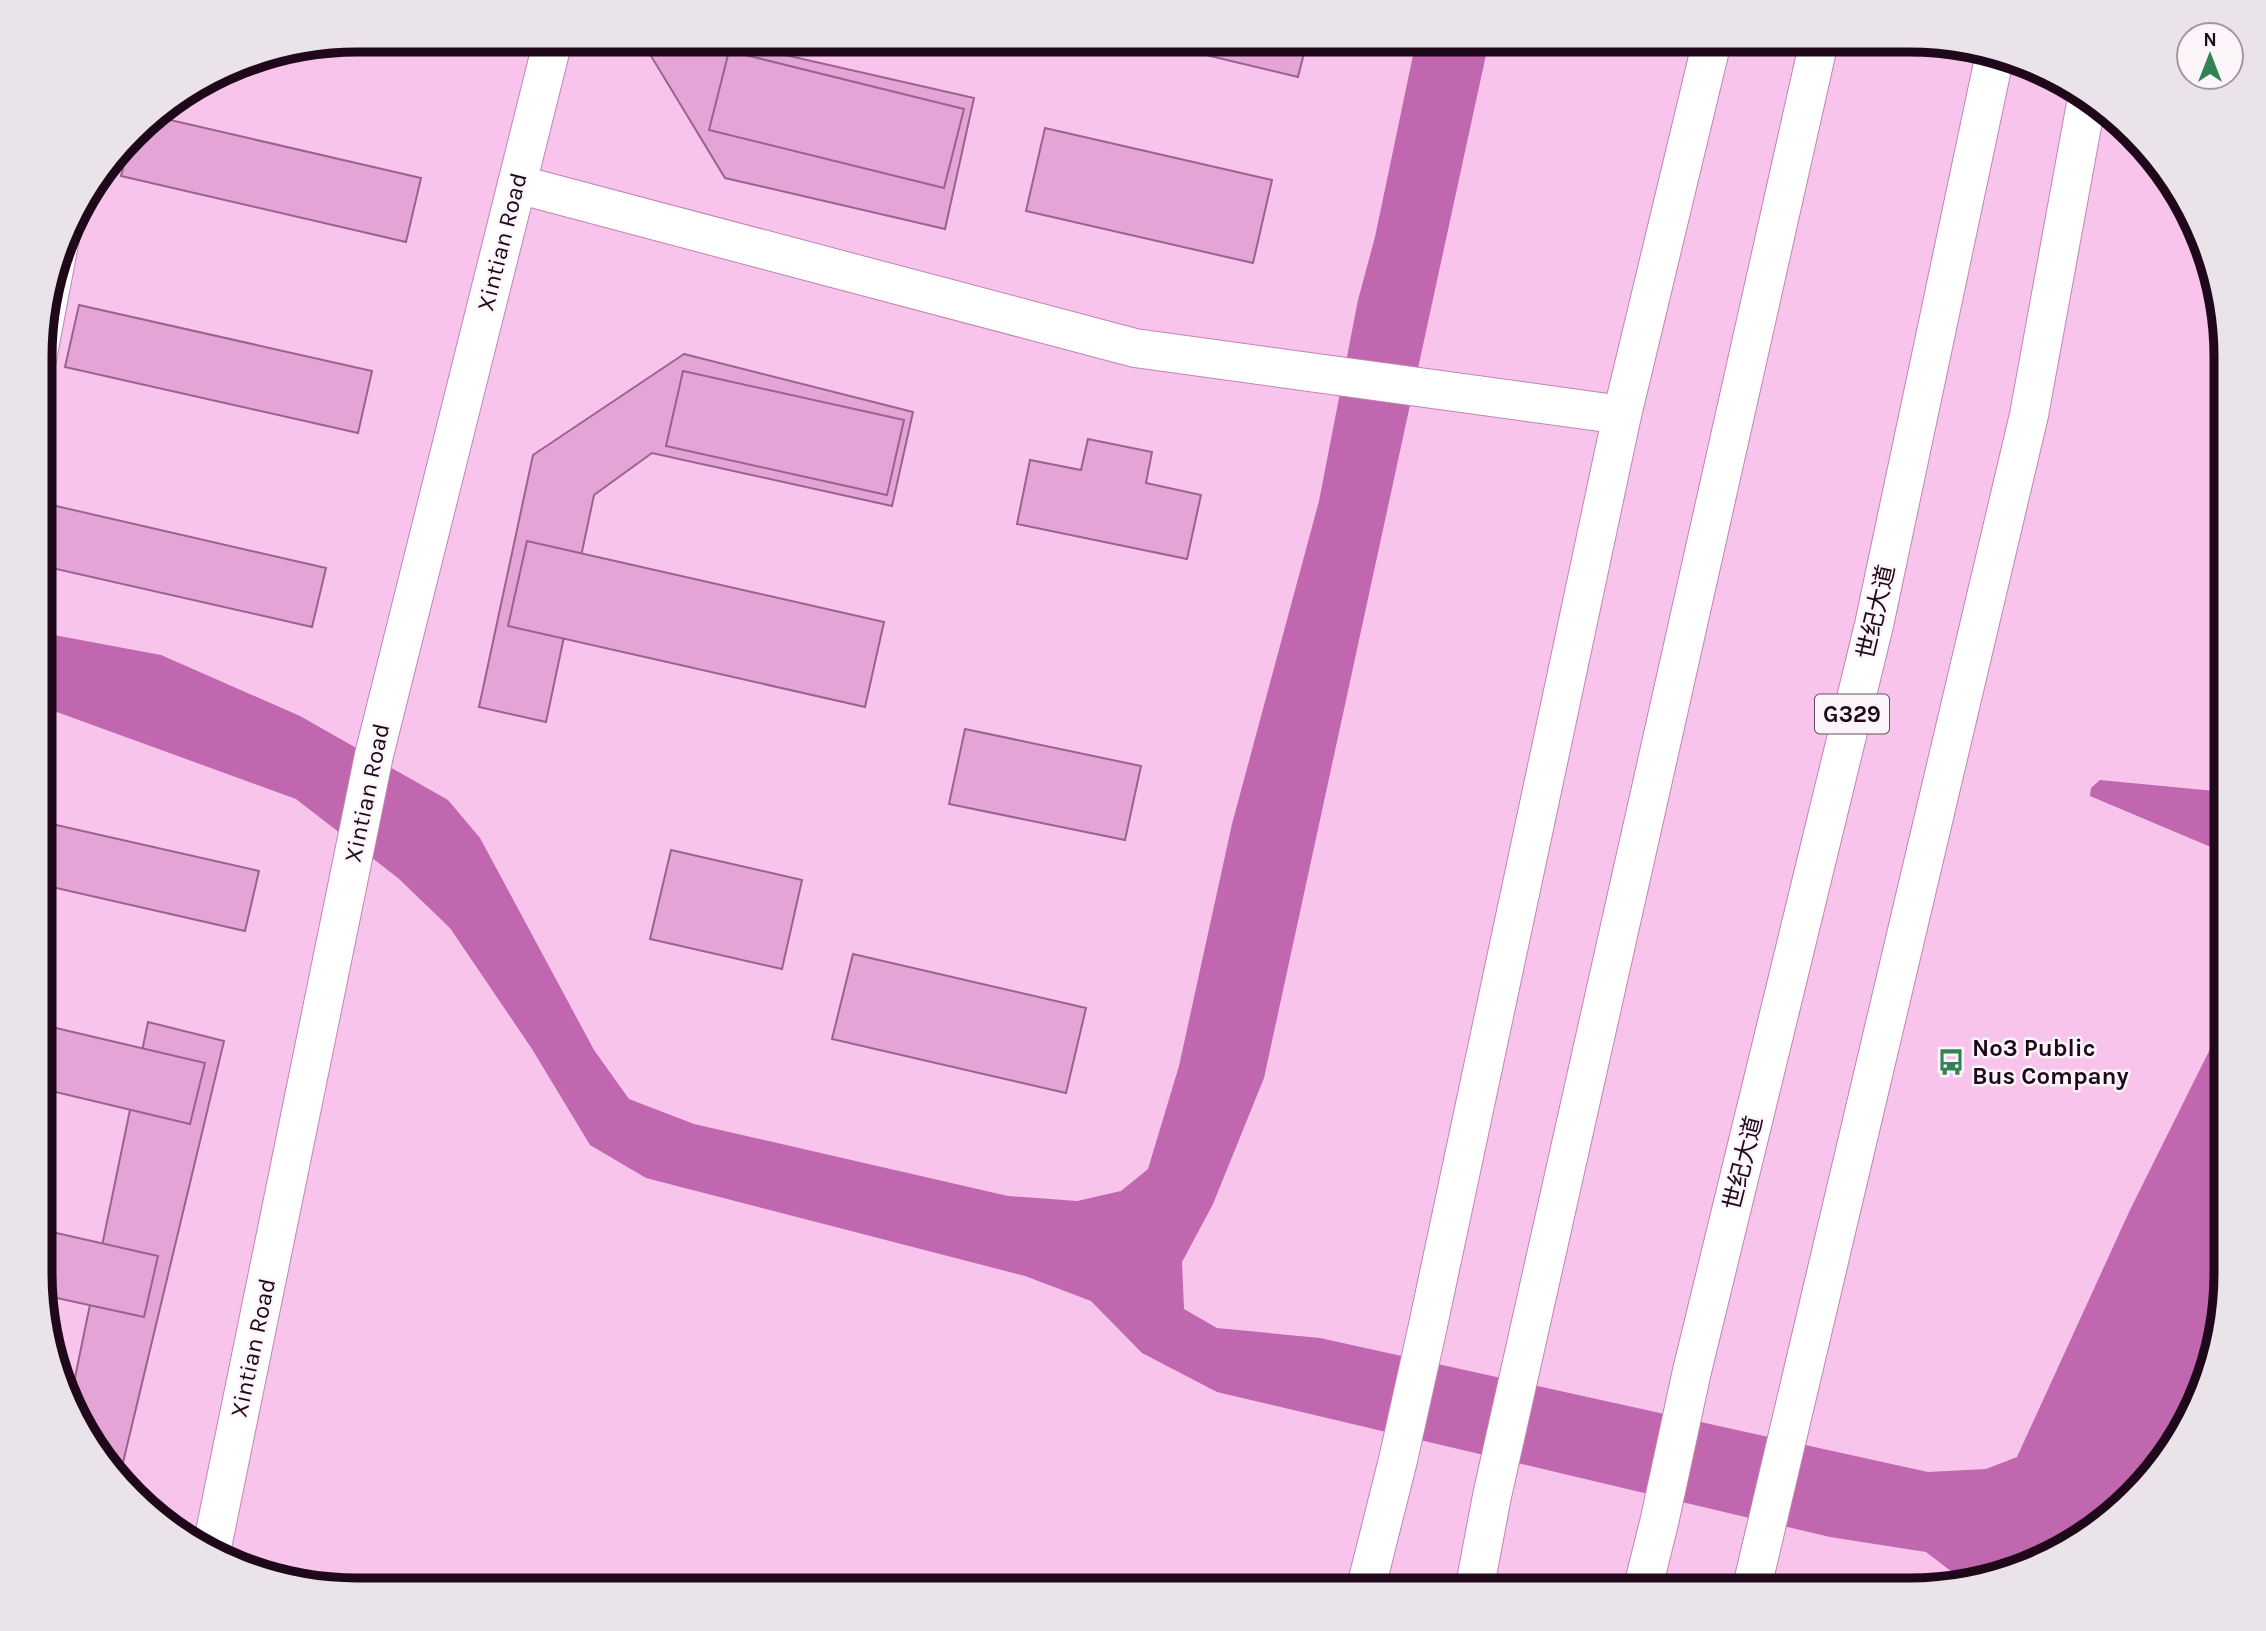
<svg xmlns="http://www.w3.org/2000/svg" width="2266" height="1631" font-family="Karla,'Noto Sans SC',sans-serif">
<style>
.water{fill:#c067af}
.building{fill:#e4a5d6;stroke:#9b618f;stroke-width:2}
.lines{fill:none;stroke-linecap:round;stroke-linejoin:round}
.service-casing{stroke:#c184b3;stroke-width:23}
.minor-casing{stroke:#c184b3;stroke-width:40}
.tertiary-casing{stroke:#c184b3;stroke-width:40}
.secondary-casing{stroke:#c184b3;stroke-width:40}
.trunk-casing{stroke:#c184b3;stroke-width:40}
.service{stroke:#fff;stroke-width:21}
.minor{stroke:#fff;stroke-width:38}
.tertiary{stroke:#fff;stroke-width:38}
.secondary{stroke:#fff;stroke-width:38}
.trunk{stroke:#fff;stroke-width:38}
.labels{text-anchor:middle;stroke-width:5;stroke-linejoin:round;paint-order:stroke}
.shield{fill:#fcf6fb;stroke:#614f5e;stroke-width:2}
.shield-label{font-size:23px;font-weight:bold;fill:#1f081a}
.street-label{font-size:24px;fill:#1f081a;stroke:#fcf6fb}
.poi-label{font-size:24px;font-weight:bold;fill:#1f081a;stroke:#fcf6fb;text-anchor:start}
.rim{fill:none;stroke:#1f081a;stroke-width:9}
</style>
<rect width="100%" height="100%" fill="#f8c4ec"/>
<g class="water">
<path d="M1416 41H1489L1264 1078 1213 1204 1182 1262 1184 1309 1217 1328 1320 1338 1928 1472 1986 1469 2017 1457 2129 1212 2225 1019V1294L2209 1376 2160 1467 2049 1558 1958 1579 1956 1575 1926 1552 1830 1537 1217 1392 1142 1353 1091 1301 1025 1276 646 1178 590 1145 532 1049 450 928 398 878 296 799 43 707V633L161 655 300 716 448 800 480 838 594 1050 629 1099 694 1124 1008 1196 1077 1201 1121 1191 1148 1169 1179 1066 1232 824 1319 501 1358 300 1375 237Z"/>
<path d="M2100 780 2225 792V853L2090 796 2091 788Z"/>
</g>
<g class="building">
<path d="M647 40H719L974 98 945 229 725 178 645 46Z"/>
<path d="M1169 41H1307L1298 77 1168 46Z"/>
<path d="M729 51 964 109 944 188 709 130Z"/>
<path d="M153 116 421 178 406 242 121 176 129 144 148 119Z"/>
<path d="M1045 128 1272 180 1253 263 1026 211Z"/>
<path d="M79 305 372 371 358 433 65 367Z"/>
<path d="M684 354 913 412 892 506 652 453 594 495 546 722 479 707 533 455Z"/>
<path d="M683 371 904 420 887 495 666 446Z"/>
<path d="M1088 439 1152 452 1146 483 1201 495 1187 559 1017 524 1030 460 1081 470Z"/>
<path d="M43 503 326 568 312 627 43 566Z"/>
<path d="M527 541 884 622 865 707 508 626Z"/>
<path d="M965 729 1141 766 1125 840 949 804Z"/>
<path d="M43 822 259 871 245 931 43 885Z"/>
<path d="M671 850 802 880 782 969 650 939Z"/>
<path d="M853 954 1086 1008 1066 1093 832 1039Z"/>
<path d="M148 1022 224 1041 120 1475 83 1432 71 1397Z"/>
<path d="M43 1025 205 1063 190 1124 43 1089Z"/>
<path d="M43 1230 158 1256 144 1317 43 1295Z"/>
</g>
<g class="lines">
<defs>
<path id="service" d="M43 373 71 226"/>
<path id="minor" d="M517 184 1135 348 1622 415"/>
<path id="tertiary" d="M211 1552 374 755 553 40"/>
<g id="secondary">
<path d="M1365 1591 1398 1460 1427 1330 1622 415 1712 41"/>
<path d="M1751 1591 2029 415 2087 98"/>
</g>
<g id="trunk">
<path d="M1474 1591 1492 1496 1819 41"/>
<path d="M1642 1591 1659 1523 1692 1371 1874 625 1995 54"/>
</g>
</defs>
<use href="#service" class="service-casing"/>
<use href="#minor" class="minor-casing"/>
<use href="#tertiary" class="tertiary-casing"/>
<use href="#secondary" class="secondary-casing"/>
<use href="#trunk" class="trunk-casing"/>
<use href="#service" class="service"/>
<use href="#minor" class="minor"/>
<use href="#tertiary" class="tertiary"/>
<use href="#secondary" class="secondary"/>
<use href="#trunk" class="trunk"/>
</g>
<defs>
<symbol id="bus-bare" viewBox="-9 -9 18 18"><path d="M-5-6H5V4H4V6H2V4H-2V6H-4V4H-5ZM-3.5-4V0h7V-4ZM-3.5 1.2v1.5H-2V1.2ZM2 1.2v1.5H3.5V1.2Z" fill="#328354" stroke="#fcf6fb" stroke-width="2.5" paint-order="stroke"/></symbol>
</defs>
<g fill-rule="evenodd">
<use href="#bus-bare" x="1932" y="1043" width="38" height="38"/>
</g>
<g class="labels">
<rect class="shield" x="1815" y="694.5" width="74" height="39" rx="5"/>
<g class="shield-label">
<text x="1852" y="722">G329</text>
</g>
<g class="street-label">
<text transform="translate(502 242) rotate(-76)" y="8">Xintian Road</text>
<text transform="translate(1876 612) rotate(-77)" y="8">世纪大道</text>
<text transform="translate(367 793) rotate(-78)" y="8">Xintian Road</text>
<text transform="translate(1743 1163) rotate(-76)" y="8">世纪大道</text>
<text transform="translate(253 1348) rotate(-78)" y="8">Xintian Road</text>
</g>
<g class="poi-label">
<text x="1972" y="1056">No3 Public<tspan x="1972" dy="28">Bus Company</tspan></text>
</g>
</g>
<path d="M0 0H2266V1631H0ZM357 52H1909A305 305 0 0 1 2214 357V1273A305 305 0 0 1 1909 1578H357A305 305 0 0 1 52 1273V357A305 305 0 0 1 357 52Z" fill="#eae3e9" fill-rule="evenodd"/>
<path class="rim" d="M357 52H1909A305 305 0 0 1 2214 357V1273A305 305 0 0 1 1909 1578H357A305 305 0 0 1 52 1273V357A305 305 0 0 1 357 52Z"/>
<g transform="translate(2210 56)"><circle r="33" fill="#fcf6fb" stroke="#a497a1" stroke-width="2"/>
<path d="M0-5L12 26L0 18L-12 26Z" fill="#328354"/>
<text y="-10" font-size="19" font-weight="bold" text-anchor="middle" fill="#1f081a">N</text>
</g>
</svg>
